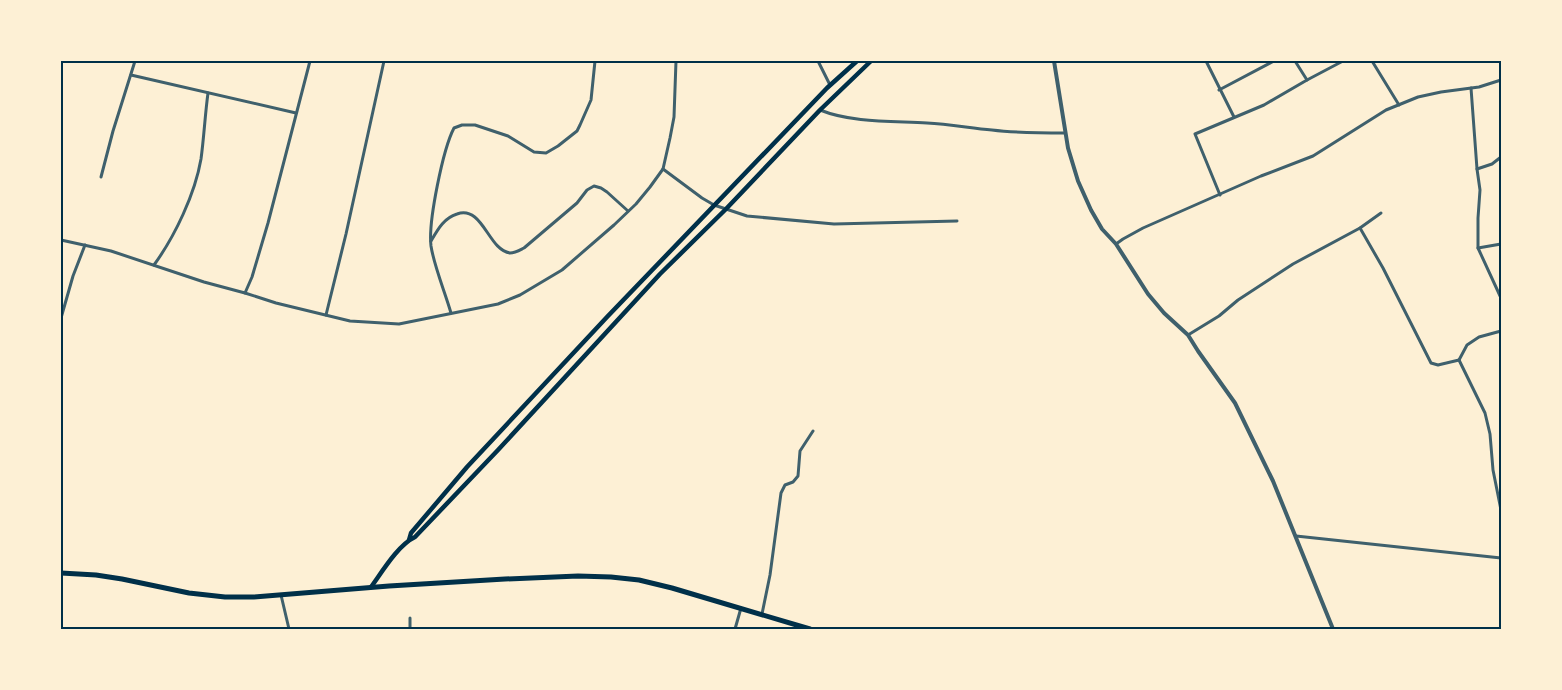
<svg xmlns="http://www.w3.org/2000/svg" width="1562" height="690" font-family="Overpass,sans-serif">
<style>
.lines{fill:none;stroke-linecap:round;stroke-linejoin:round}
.minor{stroke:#3f606c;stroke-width:3}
.tertiary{stroke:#3f606c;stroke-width:4}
.secondary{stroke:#003049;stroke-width:4.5}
.primary{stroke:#003049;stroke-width:5}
.neatline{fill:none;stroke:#003049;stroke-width:2}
</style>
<rect width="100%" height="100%" fill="#fdf0d5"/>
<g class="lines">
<g class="minor">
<path d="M818 61 830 85"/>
<path d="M1206 61 1234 117"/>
<path d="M1372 61 1399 105"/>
<path d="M131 75 296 113"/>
<path d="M1307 80 1343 61"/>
<path d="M1471 88 1477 169 1480 190 1478 218V248L1501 298"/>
<path d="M1219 90 1274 61"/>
<path d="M820 110C852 123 893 121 927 123 949 124 970 128 992 130 1016 133 1041 133 1065 133"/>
<path d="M663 169 702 198 714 205 747 216 834 224 957 221"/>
<path d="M1477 169 1492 164 1501 157"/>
<path d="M101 177 113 131 135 61"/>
<path d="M1220 195 1195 134 1264 105 1307 80 1295 61"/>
<path d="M1360 228 1383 268 1431 363 1438 365 1459 360"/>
<path d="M61 240 111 251 204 282 245 293 276 303 350 321 399 324 498 304 520 295 562 270 614 225 636 204 650 187 663 169 670 138 674 117 676 61"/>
<path d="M431 241C438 229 444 218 457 214 483 205 488 250 510 253 515 253 520 250 524 248L577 203 587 190 594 186 601 188 607 192 628 211"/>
<path d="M1116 244 1123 239 1143 228 1261 176 1313 156 1386 110 1418 97 1441 92 1479 87 1501 80"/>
<path d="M1478 248 1501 244"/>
<path d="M154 265C175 236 195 194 201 159 204 137 205 115 208 93"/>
<path d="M245 293 252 277 268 223 310 61"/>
<path d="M451 313C445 292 434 266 431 246 428 222 443 149 454 128L462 125H475L508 136 534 152 546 153 558 146 577 131 580 125 591 100 595 61"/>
<path d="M326 315 346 234 384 61"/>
<path d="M61 318 73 276 85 245"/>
<path d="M1188 335 1219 316 1238 300 1293 264 1360 228 1381 213"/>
<path d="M1459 360 1485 413 1490 434 1493 470 1501 510"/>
<path d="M1459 360 1467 345 1479 337 1501 331"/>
<path d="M1296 536 1501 558"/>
<path d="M281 595 289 629"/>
<path d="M762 614 770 575 781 493 785 485 793 482 798 476 800 451 813 431"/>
<path d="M410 629V618"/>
<path d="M735 629 741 608"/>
</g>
<path class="tertiary" d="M1054 61 1068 148 1078 181 1091 210 1102 229 1116 244 1148 294 1164 313 1188 335 1198 351 1235 403 1273 481 1333 629"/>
<g class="secondary">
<path d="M409 540 411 533 467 467 607 317 827 88 857 61"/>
<path d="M371 587C382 572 398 545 415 537L498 450 660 274 726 209 820 110 871 61"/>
</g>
<path class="primary" d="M61 573 96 575 122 579 189 593 225 597H254L389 586 505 579 578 576 611 577 639 580 672 588 810 629"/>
</g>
<rect width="1562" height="690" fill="none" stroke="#fdf0d5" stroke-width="125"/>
<rect x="62" y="62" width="1438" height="566" class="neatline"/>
</svg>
